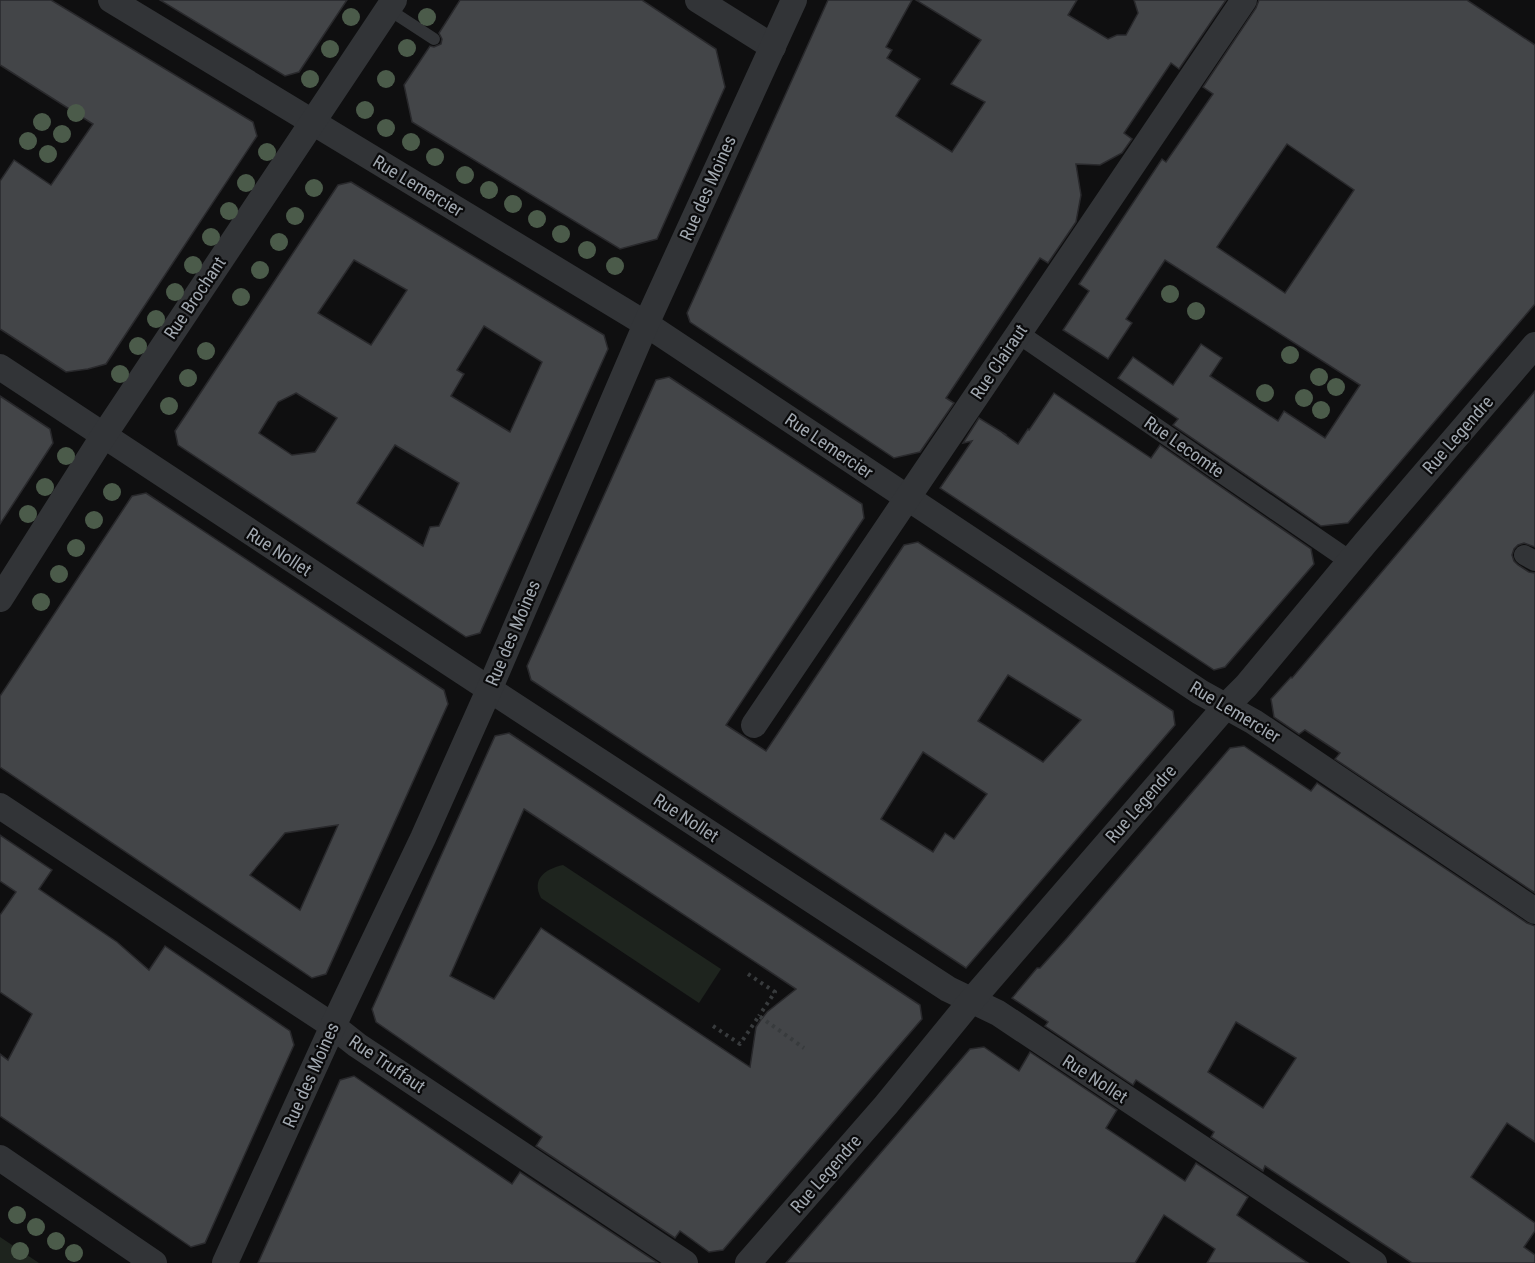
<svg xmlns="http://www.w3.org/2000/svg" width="1535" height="1263" font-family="'Roboto Condensed',sans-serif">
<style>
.green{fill:#1e241e}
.building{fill:#434548;stroke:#29292c;stroke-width:1.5;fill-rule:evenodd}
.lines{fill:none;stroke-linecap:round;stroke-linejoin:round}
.path{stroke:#383b3d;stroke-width:4;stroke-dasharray:3 4.5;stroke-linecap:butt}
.service{stroke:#323437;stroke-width:12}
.pedestrian{stroke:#323437;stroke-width:20}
.minor{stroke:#323437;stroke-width:26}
.tree{fill:#4b5b4a}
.labels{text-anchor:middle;stroke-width:4.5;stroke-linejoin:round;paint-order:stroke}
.street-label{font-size:18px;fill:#a1a8b0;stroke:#0a0a0b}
</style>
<rect width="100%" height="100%" fill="#0f0f10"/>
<g class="green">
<path d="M563 865 721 969 699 1003 541 898C531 879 545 869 563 865Z"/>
<path d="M0 1236V1237L39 1263H0Z"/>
</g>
<g class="building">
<path d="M0 0H51L253 122 257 136 106 364 88 369 66 372 0 329V181L14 160 51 185 93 124 0 65Z"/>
<path d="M160 0H347L299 72 285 76Z"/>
<path d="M460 0H642L716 49 725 87 657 239 620 249 412 122 404 85 430 46 434 47 441 44 442 39 439 33Z"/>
<path d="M828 0H912L886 47 892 50 887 58 920 79 896 116 952 152 985 102 951 84 981 40 916 0H1077L1068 15 1108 39 1117 35H1126L1138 13 1134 0H1226L1179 69 1171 63 1124 133 1132 139 1122 153 1100 165 1076 164 1081 195 1076 222 1048 263 1040 258 999 319 946 398 954 403 920 452 894 458 690 322 687 313Z"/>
<path d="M1259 0H1467L1535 45V304L1348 523 1321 526 1173 425 1178 419 1118 378 1133 357 1173 385 1201 344 1222 358 1210 376 1278 421 1284 411 1325 438 1360 385 1165 260 1126 319 1132 323 1108 359 1063 330 1089 291 1079 284 1162 159 1166 162 1213 94 1203 87 1256 8ZM1287 144 1354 190 1285 293 1217 247Z"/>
<path d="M351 182 604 335 608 349 480 633 466 637 178 445 175 431 195 401 338 185ZM354 260 407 290 371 345 318 313ZM484 326 542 362 510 432 451 396 464 374 457 370ZM296 393 337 418 315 452 292 455 259 433 278 402ZM395 445 459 483 439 526 430 527 423 546 357 503Z"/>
<path d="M669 377 862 504 864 518 726 725 766 751 904 545 918 542 1173 711 1175 725 966 968 531 680 527 666 656 380ZM1008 675 1081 720 1043 762 978 721ZM923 752 987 794 954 839 945 833 933 852 881 819Z"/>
<path d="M1535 391V547L1524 543 1518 545 1514 549 1512 555 1514 561 1518 565 1529 572 1535 573V893L1335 759 1340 753 1305 730 1299 734 1274 717 1271 699 1291 677 1292 678Z"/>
<path d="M1054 393 1151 458 1160 445 1311 549 1314 564 1225 667 1214 670 940 488 972 441 963 443 979 418 1005 434H1004L1018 444 1028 429 1029 430Z"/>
<path d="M0 396 50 429 53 443 0 524Z"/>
<path d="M146 493 444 690 448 704 326 974 312 978 0 767V696L132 496ZM338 825 300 910 250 875 285 833Z"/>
<path d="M509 733 920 1005 922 1019 723 1250 709 1252 680 1231 675 1238 536 1146 542 1137 376 1022 372 1009 495 736ZM524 809 796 989 767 1012 760 1021 756 1027 750 1067 541 928 494 999 450 976Z"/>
<path d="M1244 746 1311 791 1317 783 1527 923 1535 926V1142L1507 1123 1471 1177 1535 1223V1231L1524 1247 1535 1255V1263H1412L1265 1166 1263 1171 1211 1137 1214 1132 1136 1080 1133 1085 1045 1026 1048 1022 1012 998 1037 968H1040L1067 938 1230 748ZM1236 1022 1296 1058 1263 1108 1208 1072Z"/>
<path d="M0 835 52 870 39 889 117 942 149 970 165 946 290 1031 294 1045 205 1243 191 1247 0 1116V1054L8 1060 32 1014 0 992V915L16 892 0 881Z"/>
<path d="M984 1047 1019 1071 1030 1052 1117 1110 1106 1128 1127 1142 1185 1181 1196 1163 1248 1197 1237 1215 1308 1263H1207L1215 1249 1164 1215 1135 1263H786L970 1049Z"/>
<path d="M354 1076 512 1184 520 1172 658 1263H258L340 1080Z"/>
</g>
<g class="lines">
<g class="path">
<path d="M748 974 775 992 759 1016"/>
<path d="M713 1026 740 1044 759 1016 804 1048"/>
</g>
<path class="service" d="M388 9 434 39"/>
<g class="pedestrian">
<path d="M1019 334 1350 561"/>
<path d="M1524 555 1535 561"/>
</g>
<g class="minor">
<path d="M111 0 646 324 1200 692 1254 722 1535 911"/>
<path d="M698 0 773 47"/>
<path d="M0 367 463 672 948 989 998 1013 1374 1263"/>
<path d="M0 599 104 435 394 0"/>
<path d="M754 725 1244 0"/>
<path d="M0 806 333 1026 357 1045 685 1263"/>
<path d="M0 1158 154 1263"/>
<path d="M225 1263 333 1026 423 838 489 690 646 324 794 0"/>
<path d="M748 1263 886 1105 971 1001 1226 706 1246 686 1366 542 1535 345"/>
</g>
</g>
<g class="tree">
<circle cx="351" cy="17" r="9"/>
<circle cx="427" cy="17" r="9"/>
<circle cx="407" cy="48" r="9"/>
<circle cx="330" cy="49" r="9"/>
<circle cx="310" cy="79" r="9"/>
<circle cx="386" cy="79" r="9"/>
<circle cx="365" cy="110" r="9"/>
<circle cx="76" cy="113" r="9"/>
<circle cx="42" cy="122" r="9"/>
<circle cx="386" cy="128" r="9"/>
<circle cx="62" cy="134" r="9"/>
<circle cx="28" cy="141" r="9"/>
<circle cx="411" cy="142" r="9"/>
<circle cx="267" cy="152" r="9"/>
<circle cx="48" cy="154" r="9"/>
<circle cx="435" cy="157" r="9"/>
<circle cx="465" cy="175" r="9"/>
<circle cx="246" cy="183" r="9"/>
<circle cx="314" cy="188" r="9"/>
<circle cx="489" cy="190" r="9"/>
<circle cx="513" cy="204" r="9"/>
<circle cx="229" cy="211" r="9"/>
<circle cx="295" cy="216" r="9"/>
<circle cx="537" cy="219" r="9"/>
<circle cx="561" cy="234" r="9"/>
<circle cx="211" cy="237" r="9"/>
<circle cx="279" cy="242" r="9"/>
<circle cx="587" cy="250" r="9"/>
<circle cx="193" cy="265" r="9"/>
<circle cx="615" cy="266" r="9"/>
<circle cx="260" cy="270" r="9"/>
<circle cx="175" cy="292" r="9"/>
<circle cx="1170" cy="294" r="9"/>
<circle cx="241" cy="297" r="9"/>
<circle cx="1196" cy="311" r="9"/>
<circle cx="156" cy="319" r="9"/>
<circle cx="138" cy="346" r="9"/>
<circle cx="206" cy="351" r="9"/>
<circle cx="1290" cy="355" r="9"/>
<circle cx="120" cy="374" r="9"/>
<circle cx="1319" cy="377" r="9"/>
<circle cx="188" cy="378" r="9"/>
<circle cx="1336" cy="387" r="9"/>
<circle cx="1265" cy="393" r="9"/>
<circle cx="1304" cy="398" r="9"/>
<circle cx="169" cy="406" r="9"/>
<circle cx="1321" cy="410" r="9"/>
<circle cx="66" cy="456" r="9"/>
<circle cx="45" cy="487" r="9"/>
<circle cx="112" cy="492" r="9"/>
<circle cx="28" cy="514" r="9"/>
<circle cx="94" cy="520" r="9"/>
<circle cx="76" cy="548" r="9"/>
<circle cx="59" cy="574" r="9"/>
<circle cx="41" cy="602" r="9"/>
<circle cx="17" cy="1215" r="9"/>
<circle cx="36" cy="1227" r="9"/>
<circle cx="56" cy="1241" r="9"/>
<circle cx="20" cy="1251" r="9"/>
<circle cx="74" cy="1253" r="9"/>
</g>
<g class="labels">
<g class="street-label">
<text transform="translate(418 186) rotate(31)" y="6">Rue Lemercier</text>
<text transform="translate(708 188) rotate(-66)" y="6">Rue des Moines</text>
<text transform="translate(195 298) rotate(-56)" y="6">Rue Brochant</text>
<text transform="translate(999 362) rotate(-56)" y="6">Rue Clairaut</text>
<text transform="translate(1458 435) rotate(-49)" y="6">Rue Legendre</text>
<text transform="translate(829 446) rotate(34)" y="6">Rue Lemercier</text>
<text transform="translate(1184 447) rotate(35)" y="6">Rue Lecomte</text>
<text transform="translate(279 552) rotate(33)" y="6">Rue Nollet</text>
<text transform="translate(513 633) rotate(-67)" y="6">Rue des Moines</text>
<text transform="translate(1235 712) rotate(31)" y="6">Rue Lemercier</text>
<text transform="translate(1141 804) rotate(-49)" y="6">Rue Legendre</text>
<text transform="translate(686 818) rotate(33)" y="6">Rue Nollet</text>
<text transform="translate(387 1064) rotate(34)" y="6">Rue Truffaut</text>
<text transform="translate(311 1075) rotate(-66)" y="6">Rue des Moines</text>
<text transform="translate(1095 1079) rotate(33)" y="6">Rue Nollet</text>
<text transform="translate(826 1174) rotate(-49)" y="6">Rue Legendre</text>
</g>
</g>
</svg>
